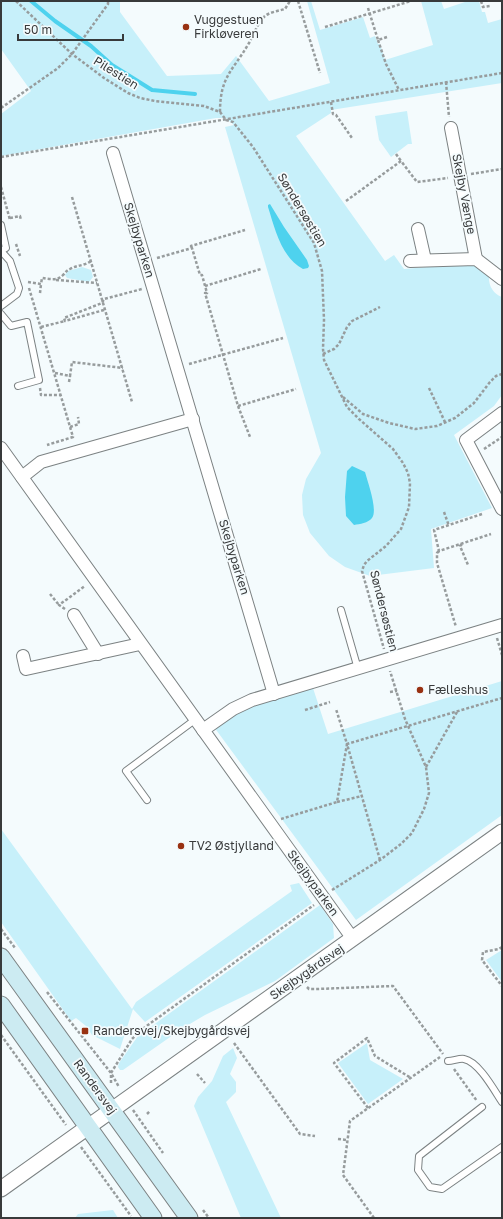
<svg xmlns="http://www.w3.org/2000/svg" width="503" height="1219" font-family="'Golos Text',sans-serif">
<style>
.green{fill:#c7f0fa}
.water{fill:#4ed2ee}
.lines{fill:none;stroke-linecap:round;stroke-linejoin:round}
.stream{stroke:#4ed2ee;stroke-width:4}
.service-casing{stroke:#7c8283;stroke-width:8}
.minor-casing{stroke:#7c8283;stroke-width:14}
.tertiary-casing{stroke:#7c8283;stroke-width:17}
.secondary-casing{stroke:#7c8283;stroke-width:19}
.path{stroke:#979c9d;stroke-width:2.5;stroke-dasharray:3 2;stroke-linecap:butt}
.service{stroke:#fff;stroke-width:6}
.minor{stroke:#fff;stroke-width:12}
.tertiary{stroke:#fff;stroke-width:15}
.secondary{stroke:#ccebf2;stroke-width:17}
.poi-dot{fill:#983112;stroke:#f4fbfd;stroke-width:1.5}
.labels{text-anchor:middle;stroke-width:3.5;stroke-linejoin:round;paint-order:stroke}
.poi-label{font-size:12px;fill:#383a3b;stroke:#f4fbfd;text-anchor:start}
.street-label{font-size:12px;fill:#383a3b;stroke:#f4fbfd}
</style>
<rect width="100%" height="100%" fill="#f4fbfd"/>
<g class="green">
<path d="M1 1H120V12L167 76 221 74 236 56 269 101 330 83 307 1H311L320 30 363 17 370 38 375 36 378 44H380L385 60 433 45 421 1H441L444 9 468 1H479L482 12H485L488 23 502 19V83L331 110V113L296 136 385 261 394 255 404 269 474 263 489 275C488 285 493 294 502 297V395L494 406 454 435 492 508 431 529 434 568 370 576 345 567 329 556 310 533 303 515 302 495 306 479 321 453 225 127 234 125 226 118H216L1 156V114L31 91 1 49Z"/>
<path d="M407 111 412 144H408L391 157 379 140 375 116Z"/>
<path d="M82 267 91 270 93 277 89 282 67 278 65 275 68 271Z"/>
<path d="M502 681V815L356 920 214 727 252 703 312 685 328 734Z"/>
<path d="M1 829 132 1009 136 1002 292 891 290 885 299 883 312 903 145 1022 133 1009 120 1049 92 1035 86 1026 76 1018 71 1021 1 922Z"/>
<path d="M320 905 333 924 334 938 275 981 205 1015 183 1028 123 1070H120L118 1067 119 1063 138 1036Z"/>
<path d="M502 950V982L486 960Z"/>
<path d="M367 1043 370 1060 403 1079 368 1104 338 1063Z"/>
<path d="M233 1048 237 1058 230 1074 236 1082V1092L226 1102 281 1218H241L194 1106 198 1097 212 1081 223 1056Z"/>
<path d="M113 1210 118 1218H75L78 1214Z"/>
</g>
<g class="water">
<path d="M270 204 284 227 307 260 309 266 308 268 303 269C281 257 275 229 268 207V205Z"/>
<path d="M352 466 365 472C368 483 378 510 372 518 368 523 360 524 354 525L346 516 345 497 347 471Z"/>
</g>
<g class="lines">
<path class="stream" d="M31 1 55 21 91 46 112 65 152 90 195 94"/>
<defs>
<g id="service">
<path d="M1 225 6 248 1 251"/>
<path d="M1 251 10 261 19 288 17 294 1 306"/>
<path d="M1 314 11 326 27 322 39 380 18 386"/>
<path d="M341 610 358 669"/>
<path d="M147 800 126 771 196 719"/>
<path d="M448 1061C453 1061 460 1058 464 1059 479 1062 494 1090 502 1102"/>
<path d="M482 1107 419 1156 418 1170 430 1187 442 1189 502 1147"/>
</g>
<g id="minor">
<path d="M451 128 476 259"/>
<path d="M113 153 274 694"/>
<path d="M418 229 425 260"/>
<path d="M410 261 476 259 502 279"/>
<path d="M502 413 466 440 502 509"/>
<path d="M1 448 353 939"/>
<path d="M22 477 41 462 193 419"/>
<path d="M74 615 98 654"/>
<path d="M23 656 26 669 140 644"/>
<path d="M203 730 233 709 252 700 502 625"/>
</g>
<path id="tertiary" d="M1 1189C167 1069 336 952 502 832"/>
<g id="secondary">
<path d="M1 957 189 1218"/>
<path d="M1 1005 153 1218"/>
</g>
</defs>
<use href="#service" class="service-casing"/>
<use href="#minor" class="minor-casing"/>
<use href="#tertiary" class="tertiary-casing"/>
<use href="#secondary" class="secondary-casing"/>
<g class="path">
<path d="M16 1 72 54 104 78 128 93 140 98 155 101 204 106 220 112 226 120 233 122 253 147 314 243 322 271 324 320 323 349 324 360 347 407 359 419 393 449 403 463 408 473 410 483 409 507 401 529 386 546 367 561 364 565 362 571 384 649"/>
<path d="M298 1 320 73"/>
<path d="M481 1 483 7 490 6"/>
<path d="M368 8 378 40 387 37"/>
<path d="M325 27 411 1"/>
<path d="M378 40 386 64 399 90"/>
<path d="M446 82 449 117"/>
<path d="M331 102 333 114 336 115 352 138"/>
<path d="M1 108 58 68 72 54 108 4V1"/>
<path d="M220 112C220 76 233 71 249 43 254 35 257 23 265 16 270 12 278 11 285 9L290 1"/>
<path d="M396 154 401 161"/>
<path d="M1 157 502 73"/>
<path d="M471 174 502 169"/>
<path d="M1 187 10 220"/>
<path d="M72 197 132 402"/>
<path d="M346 201 401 161 417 182 448 178"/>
<path d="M10 218 20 216 21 220"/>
<path d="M16 244 20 256"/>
<path d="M192 247 191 246 245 230"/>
<path d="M157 258 192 248 200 275H202L207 293H205L238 406 250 437"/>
<path d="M56 280 97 283"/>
<path d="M28 282 41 284 42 278C49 279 58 281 63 275 66 272 66 271 70 269 77 265 84 266 91 261"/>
<path d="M205 286 261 269"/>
<path d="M29 288 73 437 47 445"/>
<path d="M40 293 41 284"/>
<path d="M104 310 65 321 64 318 102 303 104 299 142 289"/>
<path d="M41 327 65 321"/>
<path d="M323 354 334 349 339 344 347 327 352 321 380 307"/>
<path d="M189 364 283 338"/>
<path d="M55 373 70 376 72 362 123 368"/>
<path d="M69 382 70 376"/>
<path d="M40 388 41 395H61"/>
<path d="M429 388 445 422"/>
<path d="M343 397 363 414 389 423 415 429 437 426 455 418 474 403 490 382 496 376 502 374"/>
<path d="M238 406 296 389"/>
<path d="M70 427 79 424 78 417"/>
<path d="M484 449 502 437"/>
<path d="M444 512 449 526"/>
<path d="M482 514 434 530 439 551 491 534"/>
<path d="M462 544 460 546 468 565"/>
<path d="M439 551 437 553V563L456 627"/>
<path d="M50 594 59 605"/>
<path d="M65 609 59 605 85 586"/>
<path d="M497 638 502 655"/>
<path d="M390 692 397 691"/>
<path d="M305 710 330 702"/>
<path d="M426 767 457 712"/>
<path d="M337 802 362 796"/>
<path d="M281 819 337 802 347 744 336 709"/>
<path d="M380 860 347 744 502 698"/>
<path d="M332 890 380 860 401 844 412 833 424 809 429 793 426 767 405 719 390 671"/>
<path d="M1 929 15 948"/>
<path d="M502 947 499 949 483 952 482 960 502 986"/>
<path d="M307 987 309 989H317L393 986 443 1054"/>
<path d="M47 992 111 1073 119 1087"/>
<path d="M1 1035 66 1125"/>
<path d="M234 1043 300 1134 315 1136"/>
<path d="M454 1069 477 1101"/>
<path d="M197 1074 205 1083"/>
<path d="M111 1083V1073L132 1039 141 1030 314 905"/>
<path d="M368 1108 334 1063 367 1038 375 1056 411 1078"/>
<path d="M133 1110 163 1153"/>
<path d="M147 1114 150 1111"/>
<path d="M338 1139 347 1140"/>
<path d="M81 1147 131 1216"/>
<path d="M203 1210 209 1218"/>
<path d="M374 1218 343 1175 350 1121 440 1057"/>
</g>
<use href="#service" class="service"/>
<use href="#minor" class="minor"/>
<use href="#tertiary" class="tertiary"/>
<use href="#secondary" class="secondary"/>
</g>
<g class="poi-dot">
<circle cx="186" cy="27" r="4"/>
<circle cx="420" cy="690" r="4"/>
<circle cx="181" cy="846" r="4"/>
<rect x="81" y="1027" width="8" height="8" rx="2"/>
</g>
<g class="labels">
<g class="poi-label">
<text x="194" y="24">Vuggestuen<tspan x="194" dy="14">Firkløveren</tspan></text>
<text x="428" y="694">Fælleshus</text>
<text x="189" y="850">TV2 Østjylland</text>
<text x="93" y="1035">Randersvej/Skejbygårdsvej</text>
</g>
<g class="street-label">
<text transform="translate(116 73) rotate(32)" y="4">Pilestien</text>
<text transform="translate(464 194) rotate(79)" y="4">Skejby Vænge</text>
<text transform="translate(302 210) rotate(59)" y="4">Søndersøstien</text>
<text transform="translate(139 240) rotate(73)" y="4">Skejbyparken</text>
<text transform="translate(234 557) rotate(73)" y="4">Skejbyparken</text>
<text transform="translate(384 611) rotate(76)" y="4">Søndersøstien</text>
<text transform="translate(313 883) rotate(54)" y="4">Skejbyparken</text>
<text transform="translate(307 972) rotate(-35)" y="4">Skejbygårdsvej</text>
<text transform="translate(95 1087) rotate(54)" y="4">Randersvej</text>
</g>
</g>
<rect width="503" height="1219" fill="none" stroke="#383a3b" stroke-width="4"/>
<path d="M18 34v6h105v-6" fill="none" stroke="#383a3b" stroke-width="2"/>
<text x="24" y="34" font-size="12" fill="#383a3b" stroke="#f4fbfd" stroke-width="3" paint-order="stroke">50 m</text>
</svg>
